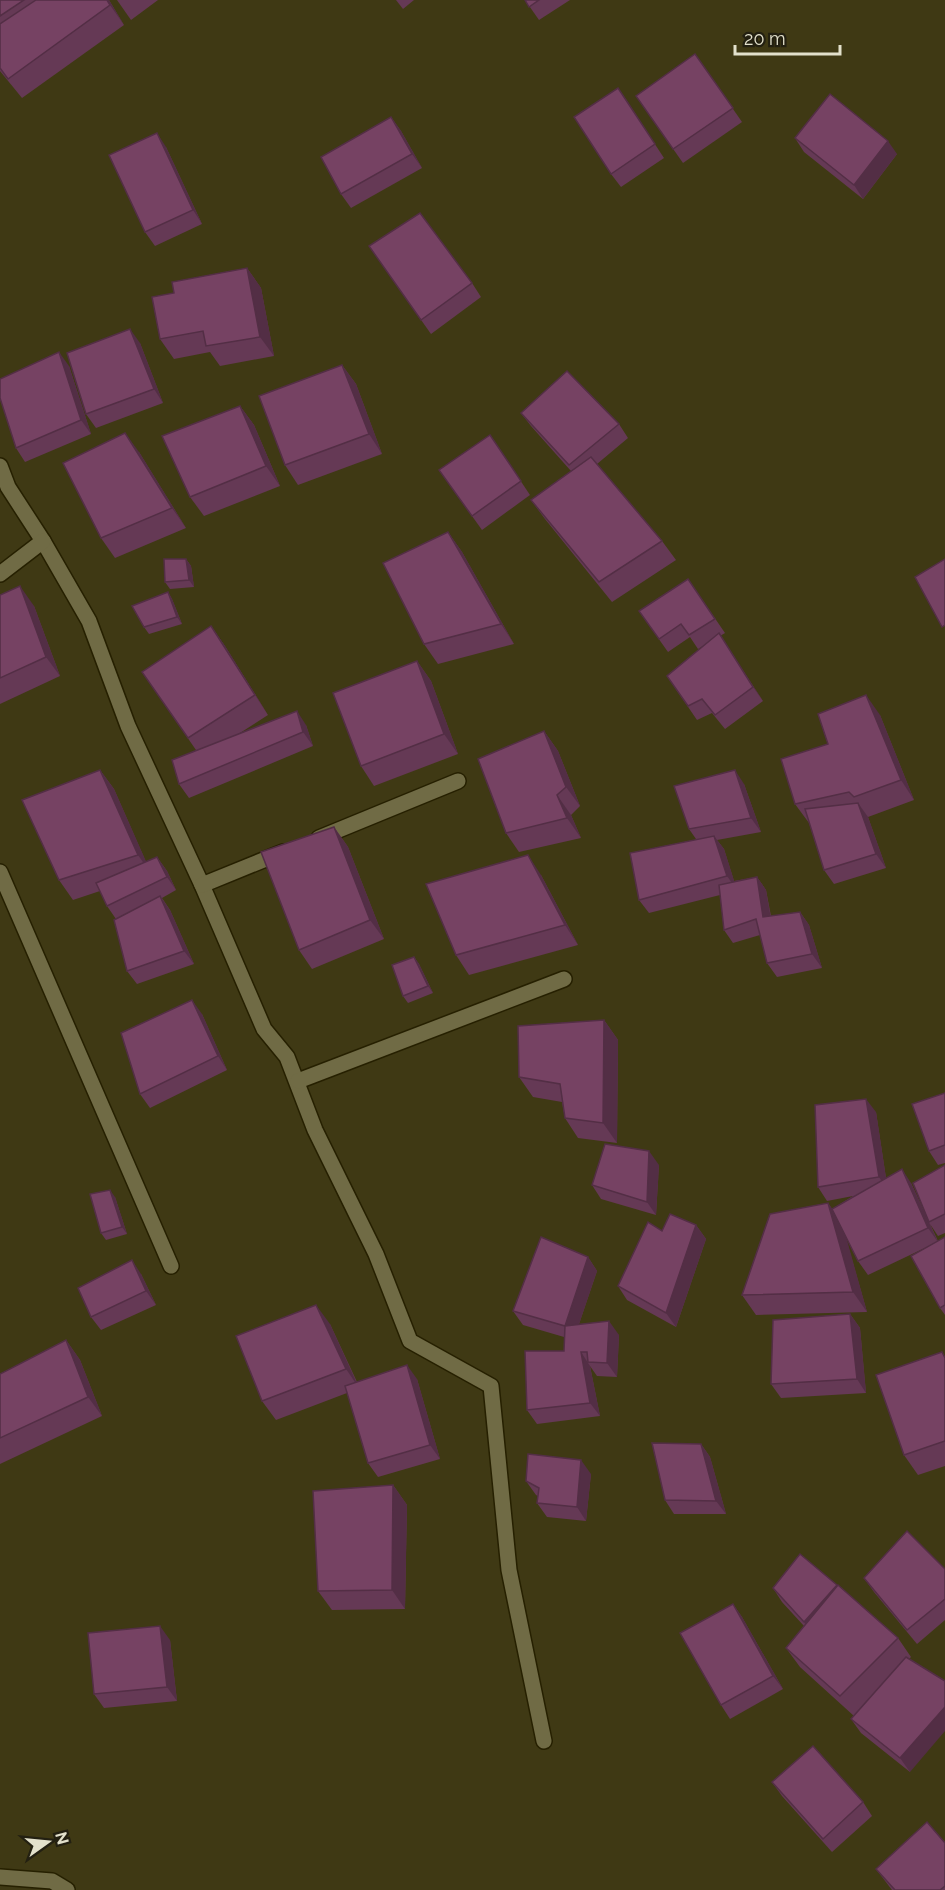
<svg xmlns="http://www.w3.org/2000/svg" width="945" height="1890" font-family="Raleway,sans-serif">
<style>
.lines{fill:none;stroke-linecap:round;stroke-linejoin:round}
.street-casing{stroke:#262000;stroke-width:18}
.street{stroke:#706b45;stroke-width:15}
.wall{fill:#653955}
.shaded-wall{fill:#532e45}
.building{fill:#764263;stroke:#532e45;stroke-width:1.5}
</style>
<rect width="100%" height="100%" fill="#3f3914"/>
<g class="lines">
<defs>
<g id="street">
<path d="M0 466 8 487 43 541 89 621 128 726 202 885 264 1029 287 1057 315 1130 376 1254 410 1341 491 1386 509 1570 544 1741"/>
<path d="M0 574 43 541"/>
<path d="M319 838 458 781"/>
<path d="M0 872 171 1266"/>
<path d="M202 885 283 852"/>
<path d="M298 1081 564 979"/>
<path d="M0 1877 52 1881 67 1890"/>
</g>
</defs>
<use href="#street" class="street-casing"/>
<use href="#street" class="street"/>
</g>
<g class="wall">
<path d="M0 0H109L124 25 22 98 0 71Z"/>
<path d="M117 0H158L131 20Z"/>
<path d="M396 0H414L403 9Z"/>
<path d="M525 0H570L539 20Z"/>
<path d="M695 54 742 122 683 163 636 96Z"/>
<path d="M618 88 664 158 621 187 611 174Z"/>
<path d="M391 117 401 131 422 168 351 208 341 194Z"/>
<path d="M795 138 897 154 863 199 804 152Z"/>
<path d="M166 147 202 224 155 246 145 232Z"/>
<path d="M369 246 472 283 481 297 431 334Z"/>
<path d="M247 268 261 288 274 356 220 366 210 352 174 359 160 339 174 293Z"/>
<path d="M140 343 163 403 96 428 86 414Z"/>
<path d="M342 365 356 384 382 454 298 485 285 465Z"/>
<path d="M69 366 91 434 25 462 16 448Z"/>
<path d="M240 406 254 425 280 486 204 516 190 497Z"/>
<path d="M521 413 619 424 628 438 597 464 662 541 676 560 612 602 545 519 531 500 571 471 531 426Z"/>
<path d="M490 435 530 495 482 530 439 470Z"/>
<path d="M139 452 186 528 115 558 101 538Z"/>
<path d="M448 532 462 552 514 644 438 664 424 644Z"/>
<path d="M186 559 191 566 194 587 170 589 165 582Z"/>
<path d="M688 579 725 633 720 636 763 701 725 729 712 713 697 720 667 676 703 646 698 649 690 637 668 652 639 611Z"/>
<path d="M168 592 172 599 182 624 149 634 144 627Z"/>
<path d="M0 595 34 606 60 676 0 704Z"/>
<path d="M211 626 225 646 268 715 240 733 306 725 313 746 189 798 179 784 196 750 142 672Z"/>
<path d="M417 661 431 681 458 754 374 786 361 766Z"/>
<path d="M880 715 914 800 868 817 886 868 834 884 824 870 809 823 795 804 828 744Z"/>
<path d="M544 731 558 751 580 806 571 815 581 838 519 852 506 833Z"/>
<path d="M100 770 114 789 146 862 157 857 167 871 176 890 162 898 170 910 194 964 137 984 127 971 116 919 107 906 100 891 73 900 59 880Z"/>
<path d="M744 784 761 832 717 840 724 849 734 881 757 877 766 890 771 916 800 912 809 925 822 968 777 977 767 963 760 935 733 943 724 930 720 895 649 913 639 900 696 839 689 829Z"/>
<path d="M334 827 348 847 384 939 312 969 299 950Z"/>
<path d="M541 875 578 945 469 975 456 955Z"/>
<path d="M414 957 419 964 433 993 408 1003 403 996Z"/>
<path d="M202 1014 227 1070 150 1108 140 1094Z"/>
<path d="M604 1020 618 1040 617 1143 578 1138 565 1118 562 1102 533 1097 519 1077Z"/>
<path d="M945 1093V1163L938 1165 929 1151Z"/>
<path d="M876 1112 886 1178 911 1183 925 1213 945 1165V1233L938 1236 930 1224 938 1241 945 1237V1315L940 1308 929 1246 868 1275 858 1261 845 1235 867 1312 756 1315 742 1295 828 1203 832 1209 853 1196 827 1201 818 1187Z"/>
<path d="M659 1165 656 1215 601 1199 592 1185Z"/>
<path d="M115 1197 127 1234 106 1240 101 1233Z"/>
<path d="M696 1225 706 1239 676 1327 627 1300 618 1286 662 1231Z"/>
<path d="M588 1257 597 1271 579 1324 619 1335 617 1377 597 1376 590 1366 600 1416 537 1424 527 1410 564 1351V1337L523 1325 513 1311Z"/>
<path d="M141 1274 156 1305 101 1330 91 1317Z"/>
<path d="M850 1314 860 1328 866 1393 781 1398 771 1384Z"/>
<path d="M330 1324 357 1382 417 1379 440 1459 378 1477 368 1463 347 1393 276 1420 262 1401Z"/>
<path d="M66 1340 80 1360 102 1416 0 1464V1374Z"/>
<path d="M945 1356V1466L918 1475 904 1455Z"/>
<path d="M701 1444 710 1457 726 1514H674L665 1500Z"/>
<path d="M591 1474 586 1521 547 1517 537 1503 538 1496 536 1495 526 1481Z"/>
<path d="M393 1485 407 1505 405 1609 332 1610 318 1591Z"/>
<path d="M945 1569V1620L917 1644 874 1592 864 1578Z"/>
<path d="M837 1585 898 1638 911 1657 909 1659 910 1772 861 1733 851 1719 860 1709 854 1716 800 1667 786 1648 804 1626 782 1602 773 1588Z"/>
<path d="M733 1604 742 1617 783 1689 730 1719 721 1705Z"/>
<path d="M170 1640 177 1701 104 1708 94 1694Z"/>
<path d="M772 1782 863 1802 872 1816 832 1852 782 1796Z"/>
<path d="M945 1843V1890H892L876 1869Z"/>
</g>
<g class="shaded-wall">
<path d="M107 0H109L124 25 110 5Z"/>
<path d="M618 88 628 102 664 158 655 144Z"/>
<path d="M391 117 401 131 422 168 412 154Z"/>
<path d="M157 133 166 147 202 224 193 210Z"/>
<path d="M888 141 897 154 863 199 854 185Z"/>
<path d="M247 268 261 288 274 356 260 337Z"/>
<path d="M130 329 140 343 163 403 154 389Z"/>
<path d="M59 352 69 366 91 434 81 420Z"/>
<path d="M342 365 356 384 382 454 369 434Z"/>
<path d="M240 406 254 425 280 486 266 466Z"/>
<path d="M125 433 139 452 186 528 172 508Z"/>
<path d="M448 532 462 552 514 644 501 624Z"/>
<path d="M186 559 191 566 194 587 189 580Z"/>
<path d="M20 586 34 606 60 676 46 657Z"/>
<path d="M168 592 172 599 182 624 177 617Z"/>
<path d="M211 626 225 646 268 715 255 695Z"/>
<path d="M719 633 728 647 763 701 753 687Z"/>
<path d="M417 661 431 681 458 754 444 734Z"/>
<path d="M866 695 880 715 914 800 901 780Z"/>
<path d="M297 711 306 725 313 746 303 732Z"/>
<path d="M544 731 558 751 580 806 566 787Z"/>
<path d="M100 770 114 789 152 875 138 855Z"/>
<path d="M735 770 744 784 761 832 751 818Z"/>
<path d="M557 795 571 815 581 838 567 818Z"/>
<path d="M858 803 868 817 886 868 876 854Z"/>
<path d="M334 827 348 847 384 939 370 920Z"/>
<path d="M714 836 724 849 737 890 727 876Z"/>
<path d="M528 855 541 875 578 945 565 925Z"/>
<path d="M157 857 167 871 176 890 167 877Z"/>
<path d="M757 877 766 890 773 931 763 917Z"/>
<path d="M160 896 170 910 194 964 184 951Z"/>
<path d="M800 912 809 925 822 968 812 954Z"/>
<path d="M414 957 419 964 433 993 428 986Z"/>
<path d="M192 1000 202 1014 227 1070 218 1056Z"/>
<path d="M604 1020 618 1040 617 1143 603 1123Z"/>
<path d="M866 1099 876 1112 888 1191 879 1177Z"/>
<path d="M649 1151 659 1165 656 1215 647 1202Z"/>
<path d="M902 1169 911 1183 938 1242 928 1228Z"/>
<path d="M110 1190 115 1197 127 1234 122 1227Z"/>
<path d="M828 1203 842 1222 867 1312 853 1292Z"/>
<path d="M696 1225 706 1239 676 1327 666 1313Z"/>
<path d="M588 1257 597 1271 574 1339 565 1326Z"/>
<path d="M132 1260 141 1274 156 1305 146 1291Z"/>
<path d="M316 1305 330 1324 359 1388 346 1369Z"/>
<path d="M850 1314 860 1328 866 1393 857 1379Z"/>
<path d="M609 1321 619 1335 617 1377 607 1363Z"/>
<path d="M66 1340 80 1360 102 1416 88 1397Z"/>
<path d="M581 1352 590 1366 600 1416 590 1403Z"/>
<path d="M407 1365 417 1379 440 1459 430 1445Z"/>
<path d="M701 1444 710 1457 726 1514 716 1501Z"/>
<path d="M581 1460 591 1474 586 1521 577 1507Z"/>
<path d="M393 1485 407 1505 405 1609 392 1590Z"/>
<path d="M837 1585 847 1598 814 1636 804 1622Z"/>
<path d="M733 1604 742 1617 783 1689 773 1676Z"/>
<path d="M160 1626 170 1640 177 1701 167 1687Z"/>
<path d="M945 1707V1731L910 1772 900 1758Z"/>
</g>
<g class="building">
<path d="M0 0H24L0 16Z"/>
<path d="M36 0H107L110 5 8 79 0 68V24Z"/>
<path d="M525 0H539L529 7Z"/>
<path d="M695 54 733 108 673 149 636 96Z"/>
<path d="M618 88 655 144 611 174 574 117Z"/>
<path d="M830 94 888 141 854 185 795 138Z"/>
<path d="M391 117 412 154 341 194 321 157Z"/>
<path d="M157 133 193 210 145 232 109 155Z"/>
<path d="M420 213 472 283 421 320 369 246Z"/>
<path d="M247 268 260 337 206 346 203 331 160 339 152 297 174 293 172 282Z"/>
<path d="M130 329 154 389 86 414 67 353Z"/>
<path d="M59 352 81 420 16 448 0 398V379Z"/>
<path d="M342 365 369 434 285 465 259 396Z"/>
<path d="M567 371 619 424 569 465 521 413Z"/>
<path d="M240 406 266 466 190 497 162 436Z"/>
<path d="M125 433 172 508 101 538 63 463Z"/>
<path d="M490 435 521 481 472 516 439 470Z"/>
<path d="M591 457 662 541 599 582 531 500Z"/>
<path d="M448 532 501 624 424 644 383 563Z"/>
<path d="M164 559H186L189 580 165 582Z"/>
<path d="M945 559V625L942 627 915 577Z"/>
<path d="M688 579 715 619 689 635 681 624 659 639 639 611Z"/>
<path d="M20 586 46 657 0 678V595Z"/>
<path d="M168 592 177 617 144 627 132 606Z"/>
<path d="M211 626 255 695 188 738 142 672Z"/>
<path d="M719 633 753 687 715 715 702 699 688 706 667 676Z"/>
<path d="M417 661 444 734 361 766 333 693Z"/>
<path d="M866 695 901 780 854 797 849 792 795 804 781 759 828 744 818 714Z"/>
<path d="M297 711 303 732 179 784 172 760Z"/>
<path d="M544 731 566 787 557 795 567 818 506 833 478 759Z"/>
<path d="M100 770 138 855 59 880 22 800Z"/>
<path d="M735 770 751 818 689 829 674 786Z"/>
<path d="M858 803 876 854 824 870 805 809Z"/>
<path d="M334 827 370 920 299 950 261 852Z"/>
<path d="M714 836 727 876 639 900 630 853Z"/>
<path d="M528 855 565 925 456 955 426 884Z"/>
<path d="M157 857 167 877 107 906 96 883Z"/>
<path d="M757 877 763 917 800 912 812 954 767 963 756 919 724 930 719 885Z"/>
<path d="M160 896 184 951 127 971 114 920Z"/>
<path d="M414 957 428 986 403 996 392 965Z"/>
<path d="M192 1000 218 1056 140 1094 121 1033Z"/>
<path d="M604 1020 603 1123 565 1118 560 1084 519 1077 518 1026Z"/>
<path d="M945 1093V1145L929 1151 912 1104Z"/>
<path d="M866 1099 879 1177 818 1187 815 1105Z"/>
<path d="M605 1144 649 1151 647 1202 592 1185Z"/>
<path d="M945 1165V1214L929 1222 913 1183Z"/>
<path d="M902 1169 928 1228 858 1261 832 1209Z"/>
<path d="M110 1190 122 1227 101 1233 90 1194Z"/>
<path d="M828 1203 853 1292 742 1295 770 1214Z"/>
<path d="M670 1214 696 1225 666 1313 618 1286 648 1222 662 1231Z"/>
<path d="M541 1237 588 1257 565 1326 513 1311Z"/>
<path d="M945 1237V1305L940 1308 911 1256Z"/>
<path d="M132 1260 146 1291 91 1317 78 1288Z"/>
<path d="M316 1305 346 1369 262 1401 236 1336Z"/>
<path d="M850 1314 857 1379 771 1384 773 1320Z"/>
<path d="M609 1321 607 1363 588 1362 587 1352H581L590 1403 527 1410 525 1351H564L565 1326Z"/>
<path d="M66 1340 88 1397 0 1438V1374Z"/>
<path d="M942 1352 945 1358V1441L904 1455 876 1375Z"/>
<path d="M407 1365 430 1445 368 1463 345 1386Z"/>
<path d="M652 1443 701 1444 716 1501 665 1500Z"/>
<path d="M528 1454 581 1460 577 1507 537 1503 539 1488 526 1481Z"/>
<path d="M393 1485 392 1590 318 1591 313 1491Z"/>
<path d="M907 1531 945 1569V1599L907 1630 864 1578Z"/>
<path d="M800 1554 837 1585 804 1622 773 1588Z"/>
<path d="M838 1585 898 1638 840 1696 786 1648Z"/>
<path d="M733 1604 773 1676 721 1705 680 1633Z"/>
<path d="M160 1626 167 1687 94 1694 88 1633Z"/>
<path d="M906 1657 945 1681V1707L900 1758 851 1719Z"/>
<path d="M813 1746 863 1802 823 1839 772 1782Z"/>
<path d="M927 1822 945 1843V1886L940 1890H895L876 1869Z"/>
</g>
<g transform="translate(48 1842) rotate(75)" stroke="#232011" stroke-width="4.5" paint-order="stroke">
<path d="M0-4.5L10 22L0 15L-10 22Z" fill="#e3e1cc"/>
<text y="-9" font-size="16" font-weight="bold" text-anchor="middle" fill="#e3e1cc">N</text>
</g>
<path d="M735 45v9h105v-9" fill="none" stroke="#e3e1cc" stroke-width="3"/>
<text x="744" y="45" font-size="18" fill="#e3e1cc" stroke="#232011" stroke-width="4.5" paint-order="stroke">20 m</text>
</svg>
